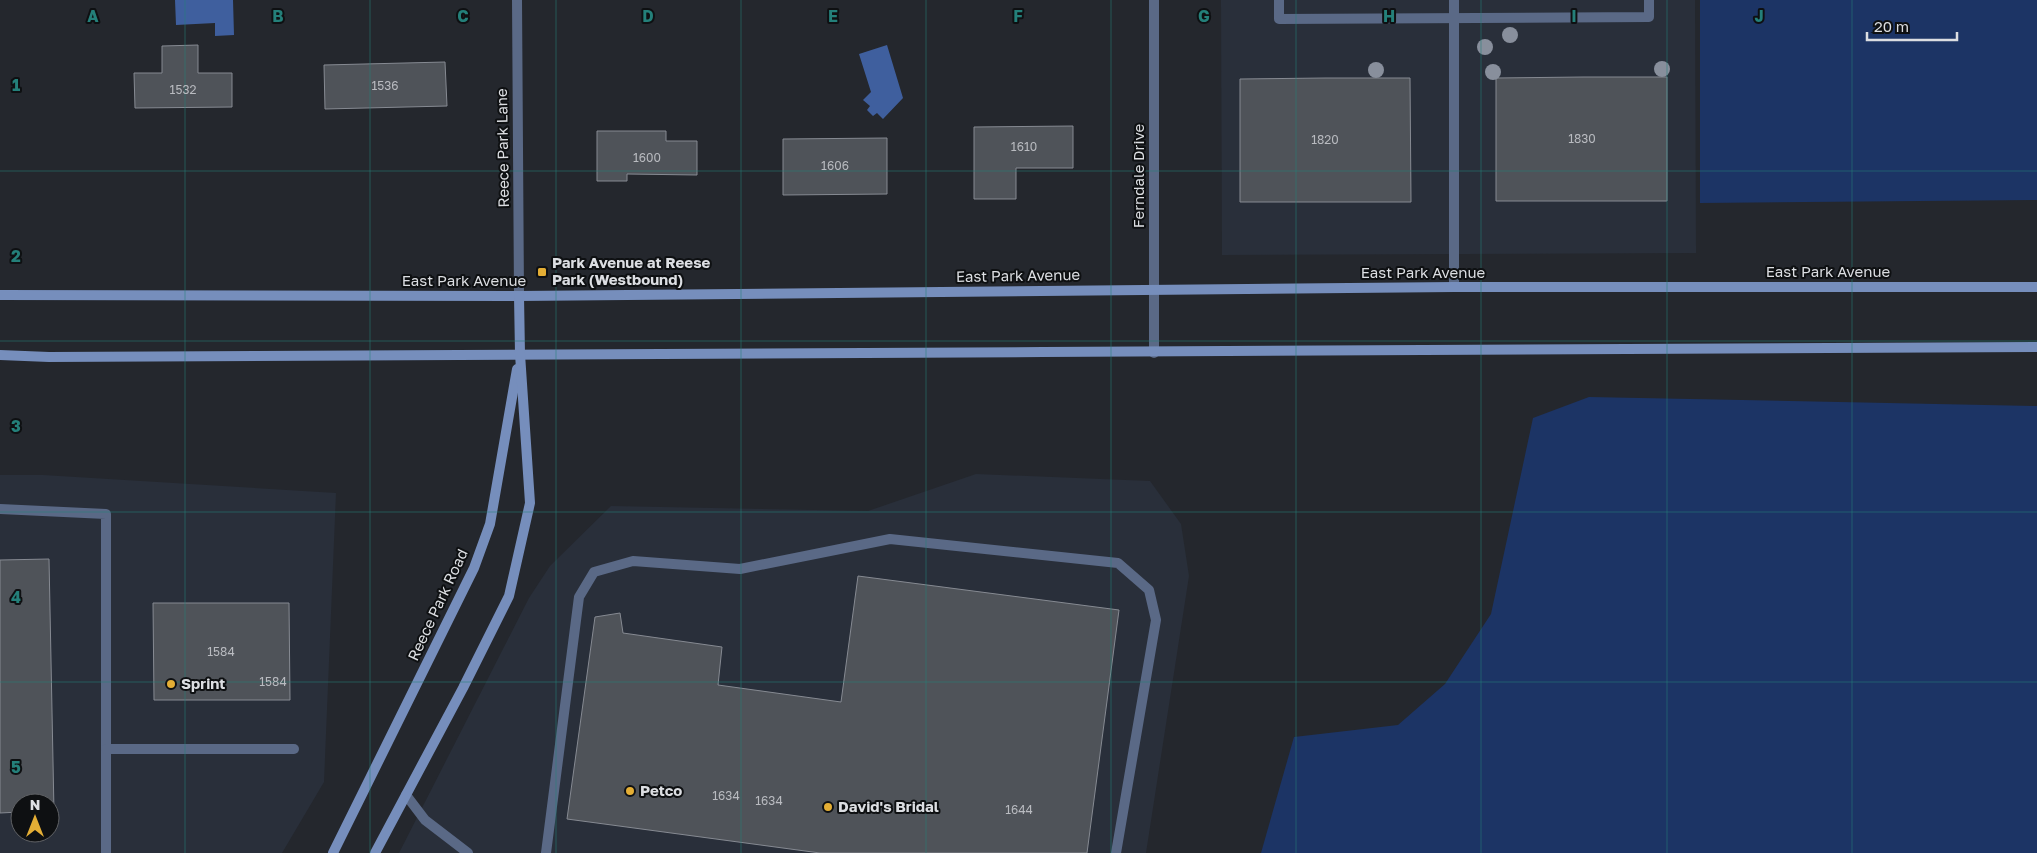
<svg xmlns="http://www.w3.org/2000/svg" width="2037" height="853" font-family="'Golos Text',sans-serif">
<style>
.built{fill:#292f3a;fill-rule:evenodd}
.green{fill:#1c3465}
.water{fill:#3f5f9e}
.building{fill:#4f5359;stroke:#868a92}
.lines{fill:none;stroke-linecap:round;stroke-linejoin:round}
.lane{stroke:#5a6986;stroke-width:10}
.street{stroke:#5a6986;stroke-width:10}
.secondary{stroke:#768ebc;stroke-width:10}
.tree{fill:#888f9c}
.grid{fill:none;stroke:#24807a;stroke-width:1;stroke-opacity:0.55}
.poi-dot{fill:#e4ae35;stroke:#0e1012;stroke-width:2}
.labels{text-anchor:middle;stroke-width:4;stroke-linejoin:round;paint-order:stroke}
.number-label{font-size:12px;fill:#b9bbc0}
.street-label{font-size:15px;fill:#dcdee2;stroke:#0e1012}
.poi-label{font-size:15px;font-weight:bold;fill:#dcdee2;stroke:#0e1012;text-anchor:start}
.grid-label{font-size:16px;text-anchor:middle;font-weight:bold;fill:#24807a;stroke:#0e1012;stroke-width:4;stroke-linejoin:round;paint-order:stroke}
</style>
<rect width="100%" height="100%" fill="#24272d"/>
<g class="built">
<path d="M1221 0H1695L1696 253 1222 255Z"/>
<path d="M976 474 1150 481 1181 524 1189 576 1146 853H399L529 598 550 566 611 506 868 511Z"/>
<path d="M0 475H43L336 493 324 782 282 853H0ZM20 803H50V833H20Z"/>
</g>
<g class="green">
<path d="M1700 0H2037V200L1700 203Z"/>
<path d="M1589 397 2037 406V853H1261L1294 737 1398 725 1445 684 1491 614 1533 418Z"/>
</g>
<g class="water">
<path d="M175 0H233L234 35 215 36V23L176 25Z"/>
<path d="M887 45 903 98 883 119 877 113 873 116 867 110 870 106 863 100 871 92 859 54Z"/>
</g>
<g class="building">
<path d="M198 45V73H232V107L135 108 134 73H162V46Z"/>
<path d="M445 62 447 106 325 109 324 65Z"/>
<path d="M1583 77H1667V201H1496V78Z"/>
<path d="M1325 78H1410L1411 202H1240V79Z"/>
<path d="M1073 126V168H1016V199H974V127Z"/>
<path d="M597 131H666V141H697V175L627 174V181H597Z"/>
<path d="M887 138V194L783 195V139Z"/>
<path d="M49 559 54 812H50V803H20V812L0 813V560Z"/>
<path d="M858 576 1119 610 1087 853H820L567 819 595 617 620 613 623 633 722 647 718 685 841 702Z"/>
<path d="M153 603H289L290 700H154Z"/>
</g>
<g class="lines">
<g class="lane">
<path d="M1279 0V19L1649 17V0"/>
<path d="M1454 287V0"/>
<path d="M0 509 106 514V853"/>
<path d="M106 749H294"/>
<path d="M406 795 425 820 468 853"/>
<path d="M546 853 579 597 594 572 633 561 740 569 890 539 1118 563 1149 590 1156 620 1116 853"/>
</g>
<g class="street">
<path d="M517 0 519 296"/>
<path d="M1154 353V0"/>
</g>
<g class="secondary">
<path d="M0 295 519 296 1454 287H2037"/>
<path d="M0 355 49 357C712 352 1374 352 2037 347"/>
<path d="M333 853 474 568 490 524 517 369"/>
<path d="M375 853 463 688 509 596 530 503 520 354 519 296"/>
</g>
</g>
<g class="tree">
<circle cx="1510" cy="35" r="8"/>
<circle cx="1485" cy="47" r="8"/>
<circle cx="1662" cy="69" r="8"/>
<circle cx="1376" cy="70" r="8"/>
<circle cx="1493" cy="72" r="8"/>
</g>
<path class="grid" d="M185 0V853M370 0V853M556 0V853M741 0V853M926 0V853M1111 0V853M1296 0V853M1481 0V853M1667 0V853M1852 0V853M0 171H2037M0 341H2037M0 512H2037M0 682H2037"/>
<g class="poi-dot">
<rect x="537" y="267" width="10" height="10" rx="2.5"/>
<circle cx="171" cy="684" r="5"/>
<circle cx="630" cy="791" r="5"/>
<circle cx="828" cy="807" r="5"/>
</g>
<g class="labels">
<g class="number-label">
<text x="385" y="90">1536</text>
<text x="183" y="94">1532</text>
<text x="1582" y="143">1830</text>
<text x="1325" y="144">1820</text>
<text x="1024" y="151">1610</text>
<text x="647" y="162">1600</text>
<text x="835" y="170">1606</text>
<text x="221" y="656">1584</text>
<text x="273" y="686">1584</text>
<text x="726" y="800">1634</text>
<text x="769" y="805">1634</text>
<text x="1019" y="814">1644</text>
</g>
<g class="street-label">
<text transform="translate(503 148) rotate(-91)" y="5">Reece Park Lane</text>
<text transform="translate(1139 176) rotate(-90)" y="5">Ferndale Drive</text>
<text x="1828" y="277">East Park Avenue</text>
<text x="1423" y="278">East Park Avenue</text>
<text transform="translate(1018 276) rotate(-1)" y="5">East Park Avenue</text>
<text x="464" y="286">East Park Avenue</text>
<text transform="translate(438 605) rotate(-65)" y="5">Reece Park Road</text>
</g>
<g class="poi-label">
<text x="552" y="268">Park Avenue at Reese<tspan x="552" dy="17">Park (Westbound)</tspan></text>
<text x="181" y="689">Sprint</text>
<text x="640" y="796">Petco</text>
<text x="838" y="812">David's Bridal</text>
</g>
</g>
<g class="grid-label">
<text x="93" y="22">A</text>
<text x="278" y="22">B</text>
<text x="463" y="22">C</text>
<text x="648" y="22">D</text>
<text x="833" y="22">E</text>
<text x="1018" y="22">F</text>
<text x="1204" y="22">G</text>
<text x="1389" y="22">H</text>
<text x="1574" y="22">I</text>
<text x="1759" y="22">J</text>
<text x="16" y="91">1</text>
<text x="16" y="262">2</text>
<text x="16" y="432">3</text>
<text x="16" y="603">4</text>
<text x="16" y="773">5</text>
</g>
<g transform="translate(35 818)"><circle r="24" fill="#0e1012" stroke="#606265"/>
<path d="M0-4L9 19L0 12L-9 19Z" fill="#e4ae35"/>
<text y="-8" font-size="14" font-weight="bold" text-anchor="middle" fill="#dcdee2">N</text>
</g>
<path d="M1867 32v8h90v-8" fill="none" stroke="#dcdee2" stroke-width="2.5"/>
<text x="1874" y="32" font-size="15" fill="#dcdee2" stroke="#0e1012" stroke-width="4" paint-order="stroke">20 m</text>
</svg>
